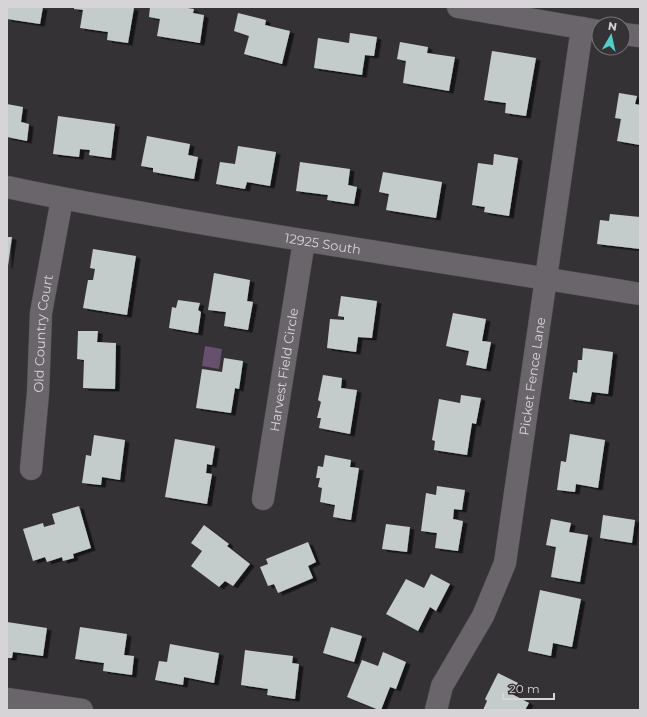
<svg xmlns="http://www.w3.org/2000/svg" width="647" height="717" font-family="Montserrat,sans-serif">
<style>
.green{fill:#67506e}
.building{fill:#c3cccb;filter:url(#shadow)}
.lines{fill:none;stroke-linecap:round;stroke-linejoin:round}
.minor-casing{stroke:#514e52;stroke-width:23}
.minor{stroke:#69656a;stroke-width:22}
.labels{text-anchor:middle;stroke-width:4;stroke-linejoin:round;paint-order:stroke}
.street-label{font-size:13px;fill:#d6d4d7;stroke:#353236}
</style>
<defs>
<filter id="shadow"><feDropShadow dx="4.5" dy="2.5" stdDeviation="0" flood-color="#0009"/></filter>
</defs>
<rect width="100%" height="100%" fill="#353236"/>
<path class="green" d="M205 346 222 349 219 369 202 366Z"/>
<g class="building">
<path d="M7 7H43L40 24 7 19Z"/>
<path d="M74 7H126L134 8 128 43 107 40 108 32 80 28 83 10 74 9Z"/>
<path d="M150 7H181L194 9 193 13 204 15 200 43 157 36 160 19 149 17Z"/>
<path d="M238 13 266 20 265 25 290 31 282 64 244 54 249 36 234 31Z"/>
<path d="M350 33 377 37 374 56 365 55 362 75 314 68 318 38 349 43Z"/>
<path d="M400 42 428 47 427 53 455 57 449 91 403 83 406 61 397 59Z"/>
<path d="M492 51 536 58 526 116 505 113 506 103 484 100Z"/>
<path d="M619 93 637 96 635 104 640 105V145L617 141 621 119 615 118Z"/>
<path d="M7 104 23 107 21 122 29 124 27 141 7 137Z"/>
<path d="M58 116 115 124 111 158 89 155 90 150 80 149 79 157 53 154Z"/>
<path d="M147 136 190 144 188 155 198 157 194 179 153 172V168L141 166Z"/>
<path d="M238 146 276 152 270 186 247 182 245 189 216 184 220 162 235 164Z"/>
<path d="M494 154 518 158 509 216 484 212 485 207 472 205 478 163 493 165Z"/>
<path d="M300 162 350 169 348 185 357 187 354 204 327 200 328 195 296 191Z"/>
<path d="M383 172 442 182 436 218 386 210 389 194 379 192Z"/>
<path d="M610 214 640 217V249L597 244 600 220 609 221Z"/>
<path d="M7 237H12L8 266H7Z"/>
<path d="M93 249 136 256 127 315 83 308 88 280H93L95 269 90 268Z"/>
<path d="M214 273 250 280 247 301 253 302 248 330 224 326 226 312 208 310Z"/>
<path d="M341 296 377 301 372 338 358 337 356 352 327 348 330 319 344 320V317L338 316Z"/>
<path d="M178 300 200 303 198 310 201 312 198 333 169 328 172 307 176 308Z"/>
<path d="M453 313 486 319 482 341 491 342 486 369 466 365 469 351 446 346Z"/>
<path d="M78 331H98L97 342 116 343 115 389 83 388 84 360 77 359Z"/>
<path d="M583 348 613 352 608 394 592 392 590 402 569 399 573 372 577 373 578 360H582Z"/>
<path d="M224 358 243 361 239 389 235 388 231 413 196 408 202 369 222 372Z"/>
<path d="M323 375 342 378 341 388 357 390 350 434 319 428 321 418H317L321 402 318 400Z"/>
<path d="M461 395 481 398 476 424 472 423 467 455 434 450 435 441 432 440 439 399 460 403Z"/>
<path d="M570 434 605 440 598 488 576 484 575 492 557 490 561 461 566 462Z"/>
<path d="M94 435 125 440 120 480 102 477 101 485 82 483 86 455 91 456Z"/>
<path d="M175 439 215 446 212 465 207 464 206 473 212 474 207 504 165 497Z"/>
<path d="M325 455 351 460 350 467 359 468 351 520 333 517 335 505 320 502 322 488 318 487 320 478H316L318 466 323 467Z"/>
<path d="M437 486 465 490 462 510 454 509 453 519 463 521 458 551 435 548 437 533 421 531 426 493 436 495Z"/>
<path d="M79 506 91 548 73 554 74 558 63 561 62 557 47 562 45 557 33 561 23 529 43 523 44 527 55 524 52 514Z"/>
<path d="M603 515 635 520 632 543 600 538Z"/>
<path d="M551 519 571 523 569 532 588 535 580 582 551 577 556 547 546 545Z"/>
<path d="M386 524 410 527 407 552 382 549Z"/>
<path d="M204 525 229 544 227 546 250 564 233 586 225 581 219 587 191 566 202 551 191 543Z"/>
<path d="M308 542 316 562 308 566 313 578 278 593 274 584 268 586 260 567 268 564 266 559Z"/>
<path d="M431 574 450 584 436 611 430 607 418 631 386 614 406 579 424 588Z"/>
<path d="M540 590 581 599 572 647 553 643 551 656 528 651Z"/>
<path d="M7 622 47 628 43 656 13 652 12 658H7Z"/>
<path d="M80 627 127 634 124 655 134 656 132 675 103 671 104 663 75 659Z"/>
<path d="M331 627 362 636 354 662 323 653Z"/>
<path d="M170 644 219 653 214 683 184 677 183 685 155 680 159 661 167 662Z"/>
<path d="M245 650 293 656 292 663 299 664 295 699 267 695 268 689 241 685Z"/>
<path d="M383 652 406 662 396 689 390 687 381 710H379L347 697 362 660 378 666Z"/>
<path d="M498 673 518 683 512 694 529 703 525 710H483L487 701 485 699Z"/>
</g>
<g class="lines">
<defs>
<g id="minor">
<path d="M458 7 599 31"/>
<path d="M623 34 640 36"/>
<path id="s1" d="M7 187C67 200 127 210 188 221 338 247 489 269 640 294"/>
<path id="s2" d="M31 469 38 393 41 313 62 199"/>
<path id="s3" d="M263 499 304 241"/>
<path d="M7 699 82 710"/>
<path id="s4" d="M436 710 442 686 483 616 505 563 582 28"/>
</g>
</defs>
<use href="#minor" class="minor-casing"/>
<use href="#minor" class="minor"/>
</g>
<g class="labels">
<g class="street-label">
<text dy="5" stroke="none"><textPath href="#s1" startOffset="321">12925 South</textPath></text>
<text dy="5" stroke="none"><textPath href="#s2" startOffset="136">Old Country Court</textPath></text>
<text dy="5" stroke="none"><textPath href="#s3" startOffset="131">Harvest Field Circle</textPath></text>
<text dy="5" stroke="none"><textPath href="#s4" startOffset="352">Picket Fence Lane</textPath></text>
</g>
</g>
<rect width="647" height="717" fill="none" stroke="#d6d4d7" stroke-width="16"/>
<g transform="translate(611 36) rotate(9)"><circle r="19" fill="#353236" stroke="#757376"/>
<path d="M0-3L7 15L0 10L-7 15Z" fill="#53cdca"/>
<text y="-6" font-size="11" font-weight="bold" text-anchor="middle" fill="#d6d4d7">N</text>
</g>
<path d="M503 693v6h51v-6" fill="none" stroke="#d6d4d7" stroke-width="2"/>
<text x="509" y="693" font-size="12" fill="#d6d4d7" stroke="#353236" stroke-width="3" paint-order="stroke">20 m</text>
</svg>
